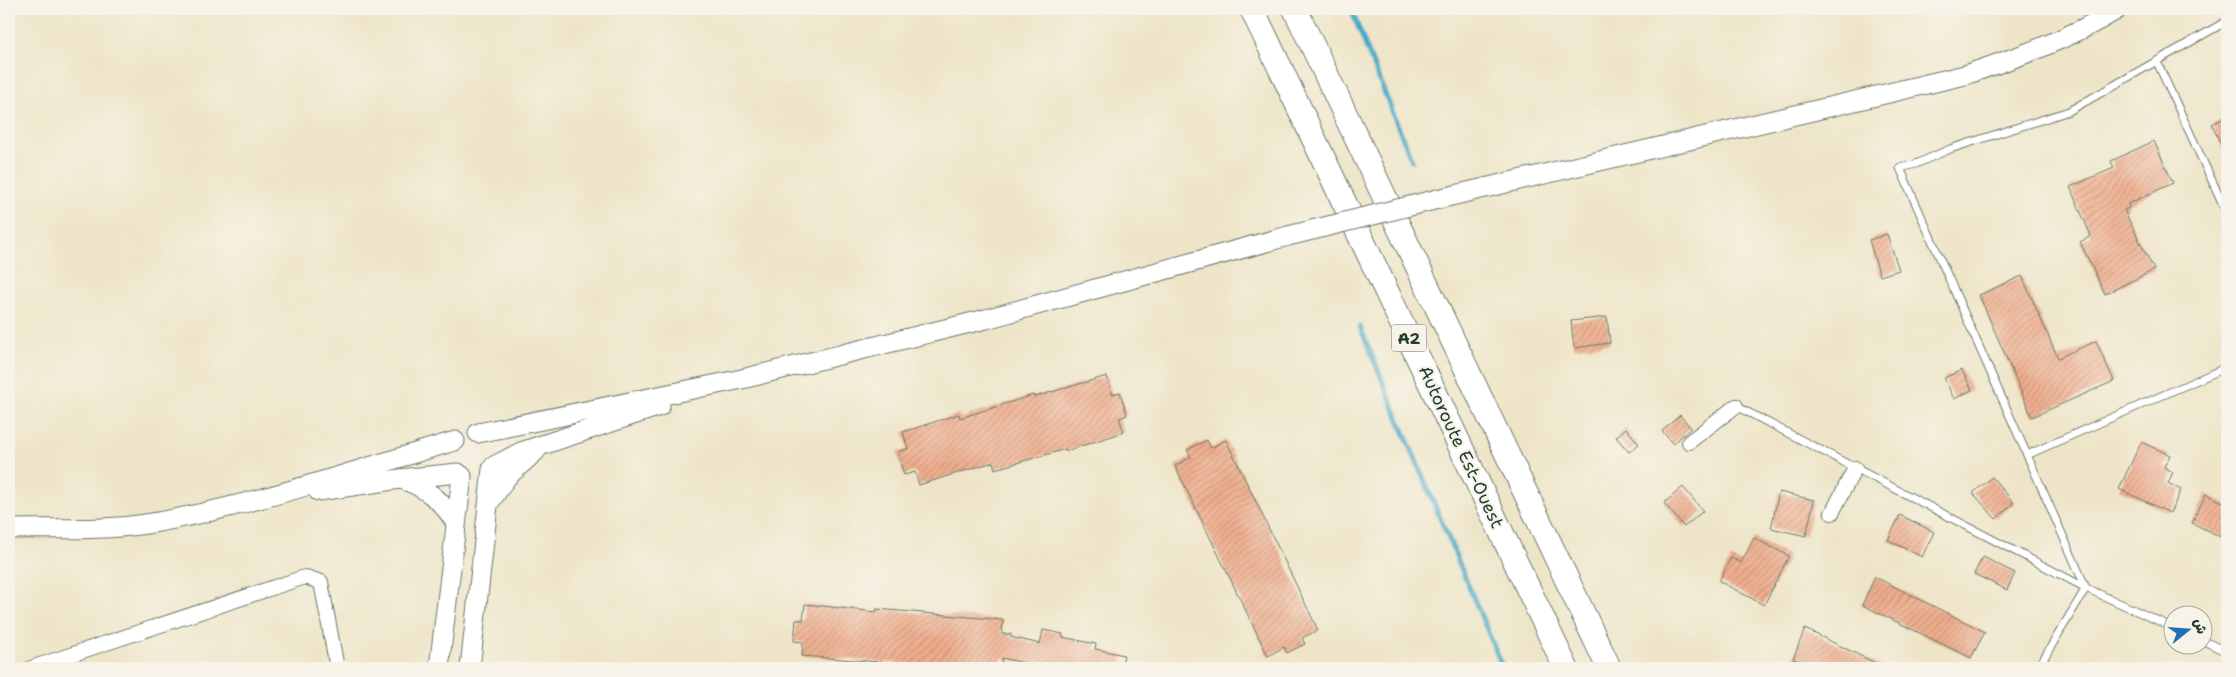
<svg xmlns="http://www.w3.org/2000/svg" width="2236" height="677" font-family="'Shantell Sans','Playpen Sans Arabic',sans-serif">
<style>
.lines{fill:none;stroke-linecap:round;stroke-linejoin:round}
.stream{stroke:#47aac7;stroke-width:5}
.building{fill:url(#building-hatch)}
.lane-casing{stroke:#677868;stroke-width:9}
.street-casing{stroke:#677868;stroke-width:16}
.secondary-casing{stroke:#677868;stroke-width:21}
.highway-casing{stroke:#677868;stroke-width:26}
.lane{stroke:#fff;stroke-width:7}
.street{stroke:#fff;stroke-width:14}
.secondary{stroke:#fff;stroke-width:19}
.highway{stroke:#fff;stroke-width:24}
.secondary-bridge-casing{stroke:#677868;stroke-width:21;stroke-linecap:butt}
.secondary-bridge{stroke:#fff;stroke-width:19}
.labels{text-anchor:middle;stroke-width:4.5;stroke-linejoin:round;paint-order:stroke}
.shield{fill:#f7f3e8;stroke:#60746a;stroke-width:1}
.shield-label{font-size:16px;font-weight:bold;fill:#1f3d34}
.street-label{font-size:18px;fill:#1f3d34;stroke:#f7f3e8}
</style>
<defs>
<pattern id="building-hatch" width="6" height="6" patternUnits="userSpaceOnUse" patternTransform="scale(1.25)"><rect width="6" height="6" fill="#f0ae8d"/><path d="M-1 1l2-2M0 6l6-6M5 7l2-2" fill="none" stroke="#c28f74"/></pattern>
</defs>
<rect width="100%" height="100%" fill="#f7f3e8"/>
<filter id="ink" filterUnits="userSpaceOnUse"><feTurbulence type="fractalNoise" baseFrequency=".02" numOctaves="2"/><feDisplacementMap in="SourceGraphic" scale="10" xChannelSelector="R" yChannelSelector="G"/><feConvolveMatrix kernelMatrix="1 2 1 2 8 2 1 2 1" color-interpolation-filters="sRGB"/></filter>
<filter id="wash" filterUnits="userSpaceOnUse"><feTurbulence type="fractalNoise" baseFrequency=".0096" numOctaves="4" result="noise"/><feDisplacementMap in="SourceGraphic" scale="20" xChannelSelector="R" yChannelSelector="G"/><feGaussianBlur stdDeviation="1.12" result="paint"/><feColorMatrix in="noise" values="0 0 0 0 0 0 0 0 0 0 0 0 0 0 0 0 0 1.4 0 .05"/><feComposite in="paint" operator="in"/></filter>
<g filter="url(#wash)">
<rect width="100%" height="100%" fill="#eee5c8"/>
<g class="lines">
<g class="stream">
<path d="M1351 9 1412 161"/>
<path d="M1360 327 1503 668"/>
</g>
</g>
<g id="blocks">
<g class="building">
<path d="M2227 117V159L2212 124Z"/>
<path d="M2154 141 2173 183 2128 204 2129 208 2124 210 2154 270 2105 294 2080 242 2091 236 2070 187 2114 168 2111 161Z"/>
<path d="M1887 234 1899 270 1880 276 1869 240Z"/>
<path d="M2022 276 2058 358 2096 341 2114 381 2032 417 1979 295Z"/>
<path d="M1607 317 1610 343 1574 348 1571 321Z"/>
<path d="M1962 370 1972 390 1954 399 1944 378Z"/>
<path d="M1107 376 1112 394 1120 392 1127 415 1119 418 1124 432 1066 451V449L995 469 993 462 919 485 915 472 904 475 897 452 908 449 903 432 959 414 960 418 1033 395 1034 397Z"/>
<path d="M1680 415 1691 428 1673 444 1662 431Z"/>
<path d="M1626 428 1639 444 1629 452 1616 437Z"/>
<path d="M1207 440 1211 448 1226 440 1318 630 1302 638 1305 644 1287 653 1284 647 1268 656 1175 466 1191 457 1187 450Z"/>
<path d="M2141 442 2170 455 2164 467 2173 472 2168 483 2181 490 2170 513 2119 489Z"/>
<path d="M1992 477 2014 503 1996 519 1973 493Z"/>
<path d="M1683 487 1703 511 1684 527 1664 503Z"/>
<path d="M1779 492 1814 500 1806 536 1771 528Z"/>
<path d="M2206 494 2227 504V540L2192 523Z"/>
<path d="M1900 515 1934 532 1922 557 1888 540Z"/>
<path d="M1754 538 1789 556 1764 605 1719 581 1731 558 1741 563Z"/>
<path d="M1983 557 2015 573 2007 590 1974 574Z"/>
<path d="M1875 577 1985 632 1971 658 1862 605Z"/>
<path d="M805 604 876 612 877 609 1003 620 1002 634H1011V637L1040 644 1043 630 1063 634 1062 637 1096 644 1095 649 1124 655 1121 668H1032L1033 665 1002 658 1001 668H957L802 656 803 642 794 641 796 620H803Z"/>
<path d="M1805 629 1886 668H1800L1802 662 1793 659Z"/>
</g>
</g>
</g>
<g filter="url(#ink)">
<use href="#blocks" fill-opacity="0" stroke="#677868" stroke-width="1"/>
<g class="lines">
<defs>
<g id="lane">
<path d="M2157 62 2227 213"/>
<path d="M1736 406 2086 588 2174 628"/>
<path d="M2027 455 2227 367"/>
<path d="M2086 588 1900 168 1916 164 1950 149 2069 111 2227 21"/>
<path d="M2204 641 2227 652"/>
<path d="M2038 668 2086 588"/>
</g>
<g id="street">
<path d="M1689 442 1736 406"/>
<path d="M1832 513 1855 468"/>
<path d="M31 668 305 577 321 582 337 668"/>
</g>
<g id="secondary">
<path d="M1438 199 1965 75C2018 57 2070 39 2118 9"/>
<path d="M478 433 742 379 986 319 1288 236"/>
<path d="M494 466 521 452 660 406"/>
<path d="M401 479C426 487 442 501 456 523"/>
<path d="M318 491 400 479 458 473"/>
<path d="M489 503 507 477 536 451"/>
<path d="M9 529C54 528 101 531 146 524 247 508 356 470 455 441"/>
<path d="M439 668 462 476"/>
<path d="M470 668 492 469"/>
</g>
<g id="highway">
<path d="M1252 9 1566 668"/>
<path d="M1295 9 1609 668"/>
</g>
</defs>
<use href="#lane" class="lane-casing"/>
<use href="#street" class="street-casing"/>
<use href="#secondary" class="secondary-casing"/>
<use href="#highway" class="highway-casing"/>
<use href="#lane" class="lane"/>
<use href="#street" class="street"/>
<use href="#secondary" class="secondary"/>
<use href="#highway" class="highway"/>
<defs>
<path id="secondary-bridge" d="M1288 236 1438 199"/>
</defs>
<use href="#secondary-bridge" class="secondary-bridge-casing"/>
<use href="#secondary-bridge" class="secondary-bridge"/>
</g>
</g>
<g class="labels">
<rect class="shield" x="1391.5" y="324.5" width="35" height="27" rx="4"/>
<g class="shield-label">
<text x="1409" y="344">A2</text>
</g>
<g class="street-label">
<text transform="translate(1461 447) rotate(65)" y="6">Autoroute Est-Ouest</text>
</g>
</g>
<rect width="2236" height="677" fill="none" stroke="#f7f3e8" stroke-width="30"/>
<g transform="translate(2188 630) rotate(73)"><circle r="24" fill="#f7f3e8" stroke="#a1aaa0"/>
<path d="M0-4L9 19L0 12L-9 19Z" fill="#1f6fb2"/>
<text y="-8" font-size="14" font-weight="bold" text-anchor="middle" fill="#1f3d34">ش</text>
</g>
</svg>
